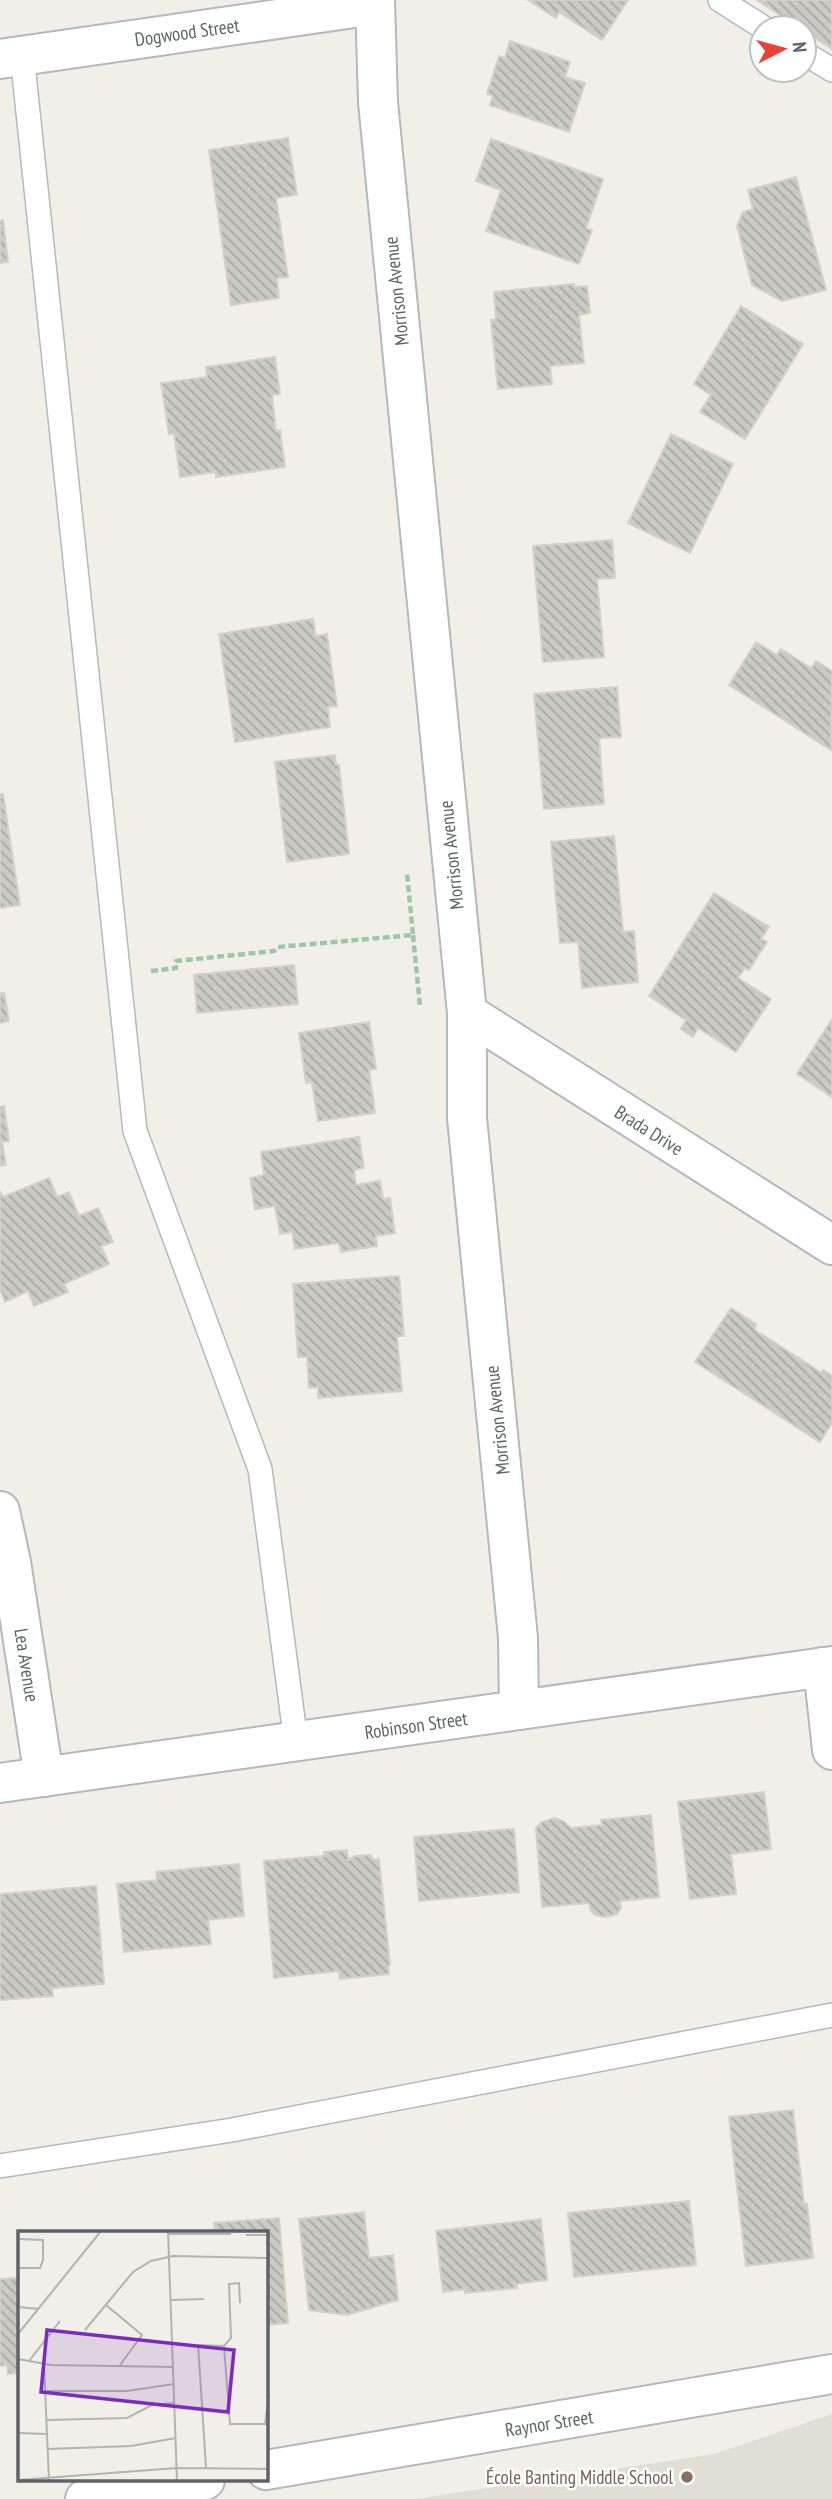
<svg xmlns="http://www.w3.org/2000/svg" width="832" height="2499" viewBox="0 0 832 2499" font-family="'PT Sans Narrow',sans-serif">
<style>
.education{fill:#e1ded6}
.building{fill:url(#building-back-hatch);stroke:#d6d1c6;stroke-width:2}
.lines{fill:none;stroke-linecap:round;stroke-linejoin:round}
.service-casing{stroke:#b5b8bc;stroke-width:26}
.minor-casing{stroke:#b5b8bc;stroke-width:42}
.tertiary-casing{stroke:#b5b8bc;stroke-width:42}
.path{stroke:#9cc7a9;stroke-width:4.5;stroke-dasharray:7 3.5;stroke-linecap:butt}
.service{stroke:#fff;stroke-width:23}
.minor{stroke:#fff;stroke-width:38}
.tertiary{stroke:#fff;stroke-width:38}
.education-dot{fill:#8d6e63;stroke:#fff;stroke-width:2.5}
.labels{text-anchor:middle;stroke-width:5;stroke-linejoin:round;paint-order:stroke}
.street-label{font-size:19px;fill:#5f6368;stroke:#fff}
.education-label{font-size:19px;fill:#785e54;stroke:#fff;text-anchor:end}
.inset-road{fill:none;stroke:#b3b3b1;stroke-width:2}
.view{fill:#7b2cbf;fill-opacity:0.15;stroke:#7b2cbf;stroke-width:3.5}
.inset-edge{fill:none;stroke:#5f6368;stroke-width:3.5}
</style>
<defs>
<pattern id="building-back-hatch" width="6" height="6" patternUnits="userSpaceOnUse" patternTransform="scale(1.75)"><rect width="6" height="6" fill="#cccac5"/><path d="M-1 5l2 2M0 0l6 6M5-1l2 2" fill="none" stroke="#a9a8a4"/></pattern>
</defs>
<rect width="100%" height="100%" fill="#f1efe8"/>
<path class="education" d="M832,2414V2499H414L714,2454Z"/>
<g class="building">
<path d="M528,0H628L602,40L559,12L556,18Z"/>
<path d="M757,0H832V49L804,31V28H800Z"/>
<path d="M510,41L570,62L565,77L585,83L569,132L490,105L493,96L487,94L499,56L505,58Z"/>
<path d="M288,138L297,195L276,198L288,277L277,278L279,298L231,305L209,150Z"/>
<path d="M491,139L603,179L586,228L592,230L579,264L486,231L501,190L476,181Z"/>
<path d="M796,177L826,290L782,301L752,285L737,226L743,212L753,209L748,190Z"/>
<path d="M3,220L8,262L0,263V221Z"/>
<path d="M574,284V287L587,286L590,313L579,315L584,363L550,366L552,384L498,389L491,320L496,319L494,292Z"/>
<path d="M741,306L803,344L745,439L700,412L711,395L694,384Z"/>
<path d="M275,357L280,394L272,395L276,431L280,430L285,467L216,477V472L180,477L174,433L169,434L161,383L207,377L206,367Z"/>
<path d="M671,434L733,464L690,553L628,523Z"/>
<path d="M612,540L615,578L597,579L604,657L543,662L533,546Z"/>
<path d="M313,619L316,636L327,634L337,706L328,707L330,727L235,742L219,634Z"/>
<path d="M756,642L777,655L781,649L811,668L816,661L832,671L831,750L729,685Z"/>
<path d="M617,687L621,737L599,738L604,804L544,809L534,694Z"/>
<path d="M335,755L336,765H339L349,854L287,862L275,762Z"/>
<path d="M0,794H3L20,905L0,908Z"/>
<path d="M614,836L623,932L634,931L638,982L582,988L578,942L560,943L551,842Z"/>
<path d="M714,893L769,927L761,939L767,942L749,970L745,968L738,978L771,999L736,1052L698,1028L693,1037L681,1029L686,1020L649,996Z"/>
<path d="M294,965L298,1004L197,1013L194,975Z"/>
<path d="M0,993H4L9,1021L0,1023Z"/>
<path d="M832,1019V1097L797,1074Z"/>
<path d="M369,1022L376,1069L369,1070L375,1113L318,1121L312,1082L306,1083L299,1033Z"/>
<path d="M4,1106L9,1141L2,1142L6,1165L0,1166V1107Z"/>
<path d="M359,1137L364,1168L354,1170L356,1185L380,1181L383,1199L390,1198L395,1233L376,1236L377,1246L341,1252L339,1243L295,1249L292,1232L280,1234L275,1206L255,1209L250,1178L264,1175L261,1152Z"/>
<path d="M49,1178L57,1197L69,1192L79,1216L98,1208L113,1242L101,1246L109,1264L64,1284L68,1292L34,1306L28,1291L5,1302L0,1290V1191L3,1197Z"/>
<path d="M399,1276L404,1336H397L402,1391L318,1398V1387L309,1388L307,1357H298L293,1284Z"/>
<path d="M731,1308L756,1324L755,1330L822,1373L823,1370L832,1376V1423L820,1442L695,1362Z"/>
<path d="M764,1792L771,1849L731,1854L736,1894L690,1899L678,1802Z"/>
<path d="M651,1815L659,1897L620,1901L621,1908L617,1914L605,1917L595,1915L590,1910L589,1903L542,1907L536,1828L542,1822L554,1818L563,1821L571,1828L602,1825L601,1820Z"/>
<path d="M514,1829L519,1892L419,1901L414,1837Z"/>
<path d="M347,1850L348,1860L355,1856L370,1855L374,1860L379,1859L390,1965L388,1966L389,1974L340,1979L339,1971L274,1978L264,1861L324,1856V1852Z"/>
<path d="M239,1864L244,1916L208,1920L211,1944L124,1952L117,1884L157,1880L156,1872Z"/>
<path d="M96,1886L104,1984L52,1988L53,1996L0,2000V1894Z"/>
<path d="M793,2110L804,2204H807L813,2258L746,2266L729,2117Z"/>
<path d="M689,2201L696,2265L574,2277L568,2213Z"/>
<path d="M364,2212L369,2258L393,2255L398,2300L347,2315L309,2310L299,2219Z"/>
<path d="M279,2218L288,2323L266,2325V2233H215L214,2223Z"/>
<path d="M541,2219L547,2280L516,2284L517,2288L465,2293V2289L443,2292L436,2231Z"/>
<path d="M19,2278V2373L8,2374L7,2365L0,2366V2279Z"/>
</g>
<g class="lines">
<g class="service-casing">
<g id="service">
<path d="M720,0L764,28"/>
<path d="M804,53L832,70"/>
<path d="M22,55L135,1131L260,1469L296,1742"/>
<path d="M0,2166L232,2130L832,2015"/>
</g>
</g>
<g class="minor-casing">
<g id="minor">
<path d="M375,0L378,102L467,1013V1118L518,1638L519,1710"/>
<path d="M0,59L375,5"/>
<path d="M467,1013L832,1245"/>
<path d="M0,1511L11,1562L44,1777"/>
<path d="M823,1667L832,1750"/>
<path d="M266,2470L832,2374"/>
<path d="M85,2499L205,2480"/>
</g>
</g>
<g class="tertiary-casing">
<path id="tertiary" d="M0,1783L832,1666"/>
</g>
<g class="path">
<path d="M413,935L420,1006"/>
<path d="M151,971L176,968V961L274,951L278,947L413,935L407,873"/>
</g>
<use href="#service" class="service"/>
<use href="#minor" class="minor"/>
<use href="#tertiary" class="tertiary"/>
</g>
<circle class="education-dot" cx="687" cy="2477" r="7"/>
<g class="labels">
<g class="street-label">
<text transform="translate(187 32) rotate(-8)" y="7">Dogwood Street</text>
<text transform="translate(396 291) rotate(-96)" y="7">Morrison Avenue</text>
<text transform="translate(451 855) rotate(-96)" y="7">Morrison Avenue</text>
<text transform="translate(649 1130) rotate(32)" y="7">Brada Drive</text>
<text transform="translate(497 1420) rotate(-96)" y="7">Morrison Avenue</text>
<text transform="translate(27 1665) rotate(81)" y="7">Lea Avenue</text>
<text transform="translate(416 1725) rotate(-8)" y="7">Robinson Street</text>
<text transform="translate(549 2423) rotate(-9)" y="7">Raynor Street</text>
</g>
<g class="education-label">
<text x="673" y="2484">École Banting Middle School</text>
</g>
</g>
<g transform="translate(18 2231)">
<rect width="250" height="250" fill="#f1efe8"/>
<path class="inset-road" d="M150,0L159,250M150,3H213M228,4H251M0,8L25,9V29L22,37H0M153,69L186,68M88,74L124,104L102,134M0,76L21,78M67,99L115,41L133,30L155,25L251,27M0,103L83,0M155,113L206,115M180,113L188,237M206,115L212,193H251M206,115L213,107L211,53L221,52L222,72M0,128L33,134L155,136M11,130L42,90M26,133L31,250M27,160H109L156,153M29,189L109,187L134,174L156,172M247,193L251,162M0,202L29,203M29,218L113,215L158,207M0,249L159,237L251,238"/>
<path class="view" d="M29,99L216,119L210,181L23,161Z"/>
<rect width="250" height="250" class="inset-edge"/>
</g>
<g transform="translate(783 49) rotate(84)"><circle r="33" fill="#ffffff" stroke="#bfc1c3" stroke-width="2"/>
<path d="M0-5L12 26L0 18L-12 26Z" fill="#ea4335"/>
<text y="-10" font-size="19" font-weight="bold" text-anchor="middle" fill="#5f6368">N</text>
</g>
</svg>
